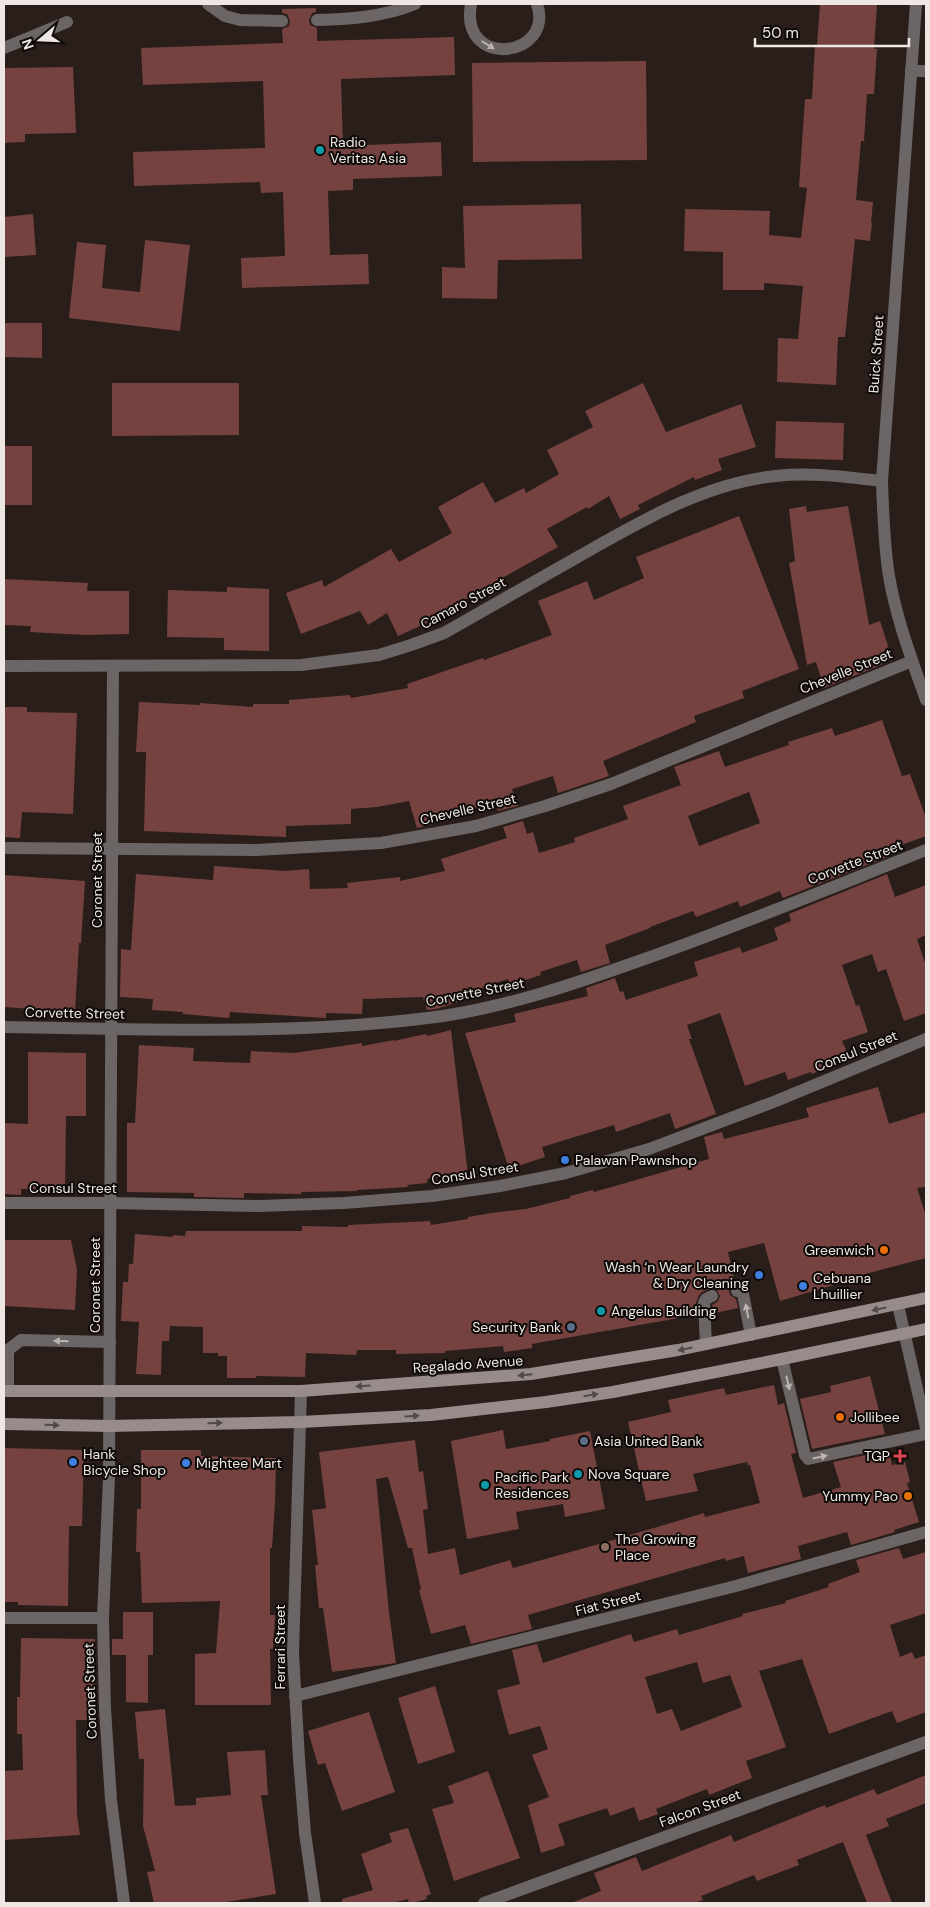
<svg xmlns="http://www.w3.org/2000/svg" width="930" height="1907" viewBox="0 0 930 1907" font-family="'DM Sans',sans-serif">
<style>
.building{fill:#764240;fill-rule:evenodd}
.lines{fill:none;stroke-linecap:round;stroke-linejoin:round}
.service{stroke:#6c6565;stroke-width:12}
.minor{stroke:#6c6565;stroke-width:12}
.tertiary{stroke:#6c6565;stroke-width:12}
.secondary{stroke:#978c8b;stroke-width:12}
.oneway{fill:#bab3b1}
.oneway2{fill:#524b4a}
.culture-dot{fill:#0f9aa8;stroke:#0e0a08;stroke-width:2}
.shop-dot{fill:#3f7fe0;stroke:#0e0a08;stroke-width:2}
.food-dot{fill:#e8710a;stroke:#0e0a08;stroke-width:2}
.service-dot{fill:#5c6f8a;stroke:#0e0a08;stroke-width:2}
.health-dot{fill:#e0444e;stroke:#0e0a08;stroke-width:2}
.education-dot{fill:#8d6e63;stroke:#0e0a08;stroke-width:2}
.labels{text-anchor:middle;stroke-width:4;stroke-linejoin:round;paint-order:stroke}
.poi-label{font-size:14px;fill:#eee7e3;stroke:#0e0a08;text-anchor:start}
.street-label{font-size:14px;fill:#eee7e3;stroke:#0e0a08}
</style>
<rect width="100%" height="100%" fill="#291e1a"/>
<g class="building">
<path d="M820,4H877L874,49H877L874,94H867L864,141H861L856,200L873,202L871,223H872L870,241L855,239L845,337H838L836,385L777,382L778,338L798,339L803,286L764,283V290H723V252L684,251L685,209L770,211L769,235L801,238L807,188L799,187L805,99H812L815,45H817Z"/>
<path d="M316,8V12L312,13L309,20L310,25L317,28V41L454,37L455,75L341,79L343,146L441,142L442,176L353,179V190L328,191L330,255L368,254L369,284L242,288L241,258L285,256L283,192L261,193L260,182L134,186L133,152L265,148L263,81L143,85L141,48L283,43L282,29L289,26L290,21L287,14L282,13V9Z"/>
<path d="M646,61L647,160L473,162L472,63Z"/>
<path d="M73,67L76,133L25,134V142L4,143V68Z"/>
<path d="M581,204L582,259L498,260L497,299L442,298V267L465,268L463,206Z"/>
<path d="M33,214L36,255L4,257V217Z"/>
<path d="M145,240L190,245L180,331L69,318L77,242L106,245L102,288L140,292Z"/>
<path d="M4,323H42V358L4,357Z"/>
<path d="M112,383H239V435L112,436Z"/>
<path d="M643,383L666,432L741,404L756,447L718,459L722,470L695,480L694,477L638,505L640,509L620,519L609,496L588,509L587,507L547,529L558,547L479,591L431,621L398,636L387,613L368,625L360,611L301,634L286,593L322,580L324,587L391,549L399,562L452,533L438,507L483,482L495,503L524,488L526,493L559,474L547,450L593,427L585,411Z"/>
<path d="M776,421L844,423L843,460L775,458Z"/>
<rect x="4" y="446" width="28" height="59"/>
<path d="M806,506L807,512L848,506L869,625L880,621L888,646L881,665L824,688L816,662L807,665L789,563L795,561L789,509Z"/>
<path d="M739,516L799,669L742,691L744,698L694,716L696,722L603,761L609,776L558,793L553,776L512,789L518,806L498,811L495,802L444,817L445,821L417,828L409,801L377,807L351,809V824L286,826V837L144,831L146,752H136L139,702L200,705V703L253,707V704H289V700L350,695L351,698L408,688L407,684L483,658L484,660L552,635L538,601L587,581L594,600L644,578L636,557Z"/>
<path d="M4,579L88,583L87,591H129V634L85,635L30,632L31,626L4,625Z"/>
<path d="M227,587L269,589V651L224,650V638L167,637L168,590L227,592Z"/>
<path d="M4,707H27V712L77,713L73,814L22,812L20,838L4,837Z"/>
<path d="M882,720L902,776L910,774L926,818V836L885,851L887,857L783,898L780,891L740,907L738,901L696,917L693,911L650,927V928L605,945L610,963L581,972L577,960L540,972L541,975L510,985L508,979L456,997L458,1002L436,1009L427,1010L423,997L363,999L362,1014L326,1013V1018L230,1012L229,1018L183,1014V1012L152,1010L153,999L120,997L121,949L131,950L136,874L213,880L214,866L285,871L309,869L310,889L348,888L347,883L400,877V881L445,871L441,859L507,838L503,827L523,821L527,834L533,832L539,853L575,842L574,838L628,819L623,806L681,785L674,767L719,751L725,767L789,745L788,742L832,728L835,736ZM749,792L760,823L699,846L688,816Z"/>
<path d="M887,874L895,897L926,885V935L917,939L926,966V1013L904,1021L886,969L878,972L872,954L842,965L856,1006L859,1005L868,1032L842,1041L850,1058L812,1074L811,1072L788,1080L785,1072L745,1086L720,1013L687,1025L692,1039H689L716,1114L675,1129L670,1113L616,1132L614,1125L542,1147L545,1157L509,1169L465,1033L516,1022L514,1014L588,996L586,988L615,978L620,992L623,991L626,1000L698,976L694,962L740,947L742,953L778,940L774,928L791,921L789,914Z"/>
<path d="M4,875L85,881L81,943H79L75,1012L4,1007Z"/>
<path d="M451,1030L468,1175L427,1179V1183L407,1185L408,1187L357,1190V1191L301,1192V1194L244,1193V1198L194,1197V1193L127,1192V1123H135L139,1045L194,1048L193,1061L250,1063L251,1051L294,1053L362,1043V1046L394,1040V1041L416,1036L427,1034V1036Z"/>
<path d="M28,1052L86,1053V1116H66L65,1190L21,1189V1195L4,1194V1123L28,1124Z"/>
<path d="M878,1087L889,1124L926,1112V1187L917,1188L926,1216V1258L846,1279L847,1281L780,1301L764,1243L728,1252L735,1283L730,1287L729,1291L730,1295L736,1299L738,1308L715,1313V1311H713L712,1305L718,1301L720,1296L717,1290L712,1288L702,1292L699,1295L696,1303V1315L532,1344V1348L504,1352L503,1346L445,1351V1353L396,1354V1350H357L356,1355L306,1353L305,1377L256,1376V1378H227V1356H218V1353H203V1327L170,1326L169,1341H162L161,1375L136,1374L139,1322L121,1321L123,1282H128L129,1264H133L135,1234L173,1237V1235L185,1236L186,1231H302V1226L348,1227V1225L430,1221L431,1225L468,1219V1217L491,1213L526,1209L570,1198V1196L593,1190L594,1192L709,1159L704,1137L722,1132L724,1139L809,1117L806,1108Z"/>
<path d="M4,1240H71L77,1270L75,1310L4,1306Z"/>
<path d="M870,1376L885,1434L812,1449L800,1399L831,1392L830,1386Z"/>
<path d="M774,1385L778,1405L784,1403L796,1453L791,1454L803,1498L841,1487L833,1462L889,1450L892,1465L905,1462L910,1482L907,1483L919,1522L894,1530L895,1532L851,1545L847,1532L798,1546L801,1559L748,1573L744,1556L726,1561L725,1558L528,1615L532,1629L471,1644L465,1625L431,1634L419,1590H421L412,1548H408L388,1477L376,1479L389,1613L396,1663L332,1672L323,1608H319L315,1565H318L312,1510L326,1508L319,1452L415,1440L419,1472L423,1471L428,1509L423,1510L428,1554L455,1548L460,1575L510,1560L513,1568L617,1539L704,1513L705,1517L760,1503L750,1465H748L747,1462L693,1474L698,1491L646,1501L628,1422L671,1412L668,1400L724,1388L726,1395Z"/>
<path d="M503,1430L506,1449L550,1441V1439L590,1431L605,1509L565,1517L563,1504L516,1512L519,1529L467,1539L451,1441Z"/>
<path d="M4,1448L84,1450L82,1526H69L68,1606L18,1605V1602H4Z"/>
<path d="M141,1450H201V1456L276,1458L275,1503L272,1548H270V1615H275L273,1649H270L271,1705H195V1654L216,1653L220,1601L142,1603L140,1552H136L137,1509H141Z"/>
<path d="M899,1548L903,1559L926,1552V1613L890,1625L900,1657L912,1652L915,1659L926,1655V1712L897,1723L892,1711L829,1734L802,1659L759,1671L786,1747L746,1761L752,1778L709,1795L707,1789L656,1809L658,1814L639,1821L634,1807L610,1816L607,1808L558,1824L565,1845L541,1853L528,1805L549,1797L532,1755L548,1749L540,1726L509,1735L497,1690L520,1684L512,1650L537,1644L543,1663L631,1634L634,1642L677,1629L679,1635L743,1616L742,1614L786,1603L785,1601L829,1587L828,1584L860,1572L856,1560ZM697,1662L703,1683L730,1675L742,1707L681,1731L672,1709L657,1714L645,1677Z"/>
<path d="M123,1612H153V1655H148V1703L126,1702V1655H112V1639H123Z"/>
<path d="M21,1638L95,1639L94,1692H90V1720H76L77,1815L80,1835L4,1840V1771L23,1770L22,1734H17V1697H20Z"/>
<path d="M435,1686L455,1752L418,1764L398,1698Z"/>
<path d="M165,1709L175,1806L196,1805V1798L231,1795L227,1752L265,1750L268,1795H261L276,1894L220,1903H154L147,1872L155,1871L143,1826L144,1759H139L135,1712Z"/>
<path d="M369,1712L395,1792L342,1811L325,1763L318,1765L308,1731Z"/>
<path d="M488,1771L520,1858L454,1881L432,1809L454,1803L448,1786Z"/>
<path d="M926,1775V1803L886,1819L889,1826L866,1835L892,1903H867L843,1842L797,1860L799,1865L757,1881L754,1875L701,1896L703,1900L694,1903H571L601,1891L594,1873L636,1857L642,1871L731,1835L734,1842L825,1805L826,1808L874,1789L877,1795Z"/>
<path d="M408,1828L431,1894L426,1896L427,1899L412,1903H409L408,1899L392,1903H342V1899L373,1890L361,1854L392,1842L389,1833Z"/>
</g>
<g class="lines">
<g class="service">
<path d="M208,4L225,16L240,20L282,21"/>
<path d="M471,4C459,70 555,58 537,4"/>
<path d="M317,20C351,19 383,17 415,4"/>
<path d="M737,1291H739L743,1294L751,1335"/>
<path d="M706,1344L704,1303L706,1299L712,1296"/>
<path d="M782,1359L805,1455L808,1459L926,1434"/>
<path d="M8,1391V1350L21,1340L110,1342"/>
</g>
<g class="minor">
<path d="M4,48L67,22"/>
<path d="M911,71H926"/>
<path d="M882,481L916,4"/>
<path d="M113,666L109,1477L103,1618L105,1709L111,1800L124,1903"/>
<path d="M4,848L256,850L381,843L476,826L545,806L611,784L912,661"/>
<path d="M4,1027C150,1029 298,1036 443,1016C509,1006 574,984 636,962C734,928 830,888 926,850"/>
<path d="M4,1203H110L259,1206L344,1203L432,1196L500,1186L566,1173L649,1149L776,1101L926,1039"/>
<path d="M301,1391L293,1653L299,1759L305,1833L315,1903"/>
<path d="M4,1618H103"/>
<path d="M295,1696L736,1586L926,1532"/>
<path d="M484,1903L926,1742"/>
</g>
<g class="tertiary">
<path d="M4,666L301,665L379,655L411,645L444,633C488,608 532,583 576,558C638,523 704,483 776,476C811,472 846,477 882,481C883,512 884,545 889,576C896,618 912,660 926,700"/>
<path d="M898,1305L926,1428"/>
</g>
<g class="secondary">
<path d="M4,1391H301L531,1374L678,1350L926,1298"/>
<path d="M4,1424L109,1426L301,1422L431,1415L546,1402L613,1392L782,1359L926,1329"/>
</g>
</g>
<defs><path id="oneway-solid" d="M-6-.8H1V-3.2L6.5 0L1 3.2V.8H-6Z" transform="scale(1.25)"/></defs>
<g class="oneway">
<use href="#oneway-solid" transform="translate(488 45) rotate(31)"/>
<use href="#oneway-solid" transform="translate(747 1311) rotate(-101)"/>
<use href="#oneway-solid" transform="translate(61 1341) rotate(-179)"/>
<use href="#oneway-solid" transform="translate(788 1383) rotate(77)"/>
<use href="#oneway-solid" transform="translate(820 1457) rotate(-12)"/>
</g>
<g class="oneway2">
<use href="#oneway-solid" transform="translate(879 1309) rotate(168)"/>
<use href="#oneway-solid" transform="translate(685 1349) rotate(168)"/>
<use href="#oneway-solid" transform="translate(525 1375) rotate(175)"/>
<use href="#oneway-solid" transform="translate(363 1386) rotate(176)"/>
<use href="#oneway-solid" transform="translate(591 1395) rotate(-9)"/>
<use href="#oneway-solid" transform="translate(412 1416) rotate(-3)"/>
<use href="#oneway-solid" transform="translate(215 1423) rotate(-1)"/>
<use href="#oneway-solid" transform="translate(52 1425) rotate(1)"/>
</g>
<g class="culture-dot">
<circle cx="320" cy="150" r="5"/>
<circle cx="601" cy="1311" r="5"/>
<circle cx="578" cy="1474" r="5"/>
<circle cx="485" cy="1485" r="5"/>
</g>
<g class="shop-dot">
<circle cx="565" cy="1160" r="5"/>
<circle cx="759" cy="1275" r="5"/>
<circle cx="803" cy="1286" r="5"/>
<circle cx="73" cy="1462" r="5"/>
<circle cx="186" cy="1463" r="5"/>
</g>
<g class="food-dot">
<circle cx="884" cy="1250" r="5"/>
<circle cx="840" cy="1417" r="5"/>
<circle cx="908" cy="1496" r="5"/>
</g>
<g class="service-dot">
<circle cx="571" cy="1327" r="5"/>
<circle cx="584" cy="1441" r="5"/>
</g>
<path class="health-dot" d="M897.5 1448.5h5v5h5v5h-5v5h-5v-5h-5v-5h5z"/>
<circle class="education-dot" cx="605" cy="1547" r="5"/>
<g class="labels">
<g class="poi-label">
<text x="330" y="147">Radio<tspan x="330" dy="16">Veritas Asia</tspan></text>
<text x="575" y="1165">Palawan Pawnshop</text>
<text x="874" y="1255" text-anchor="end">Greenwich</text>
<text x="749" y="1272" text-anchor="end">Wash ‘n Wear Laundry<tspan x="749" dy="16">&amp; Dry Cleaning</tspan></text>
<text x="813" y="1283">Cebuana<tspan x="813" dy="16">Lhuillier</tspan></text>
<text x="611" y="1316">Angelus Building</text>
<text x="561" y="1332" text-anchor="end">Security Bank</text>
<text x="850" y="1422">Jollibee</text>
<text x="594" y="1446">Asia United Bank</text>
<text x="83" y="1459">Hank<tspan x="83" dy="16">Bicycle Shop</tspan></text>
<text x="890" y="1461" text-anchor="end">TGP</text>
<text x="196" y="1468">Mightee Mart</text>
<text x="588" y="1479">Nova Square</text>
<text x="495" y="1482">Pacific Park<tspan x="495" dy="16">Residences</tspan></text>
<text x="898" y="1501" text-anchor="end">Yummy Pao</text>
<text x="615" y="1544">The Growing<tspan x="615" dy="16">Place</tspan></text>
</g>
<g class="street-label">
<text transform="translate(876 354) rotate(-86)" y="5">Buick Street</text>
<text transform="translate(463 603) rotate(-28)" y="5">Camaro Street</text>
<text transform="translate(846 671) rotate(-22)" y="5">Chevelle Street</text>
<text transform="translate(468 809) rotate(-13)" y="5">Chevelle Street</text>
<text transform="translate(855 862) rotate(-21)" y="5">Corvette Street</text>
<text transform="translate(97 880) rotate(-90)" y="5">Coronet Street</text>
<text transform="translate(475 992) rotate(-11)" y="5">Corvette Street</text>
<text transform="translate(75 1013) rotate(1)" y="5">Corvette Street</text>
<text transform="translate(856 1051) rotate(-22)" y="5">Consul Street</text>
<text transform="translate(475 1173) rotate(-9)" y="5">Consul Street</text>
<text x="73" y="1193">Consul Street</text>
<text transform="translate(95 1285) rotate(-90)" y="5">Coronet Street</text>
<text transform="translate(468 1364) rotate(-4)" y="5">Regalado Avenue</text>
<text transform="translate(608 1603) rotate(-14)" y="5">Fiat Street</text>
<text transform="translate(280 1647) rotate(-90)" y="5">Ferrari Street</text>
<text transform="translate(90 1691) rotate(-92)" y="5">Coronet Street</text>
<text transform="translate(700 1808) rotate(-20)" y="5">Falcon Street</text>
</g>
</g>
<rect width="930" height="1907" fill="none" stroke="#eee7e3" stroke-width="10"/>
<g transform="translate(40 40) rotate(251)" stroke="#0e0a08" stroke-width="4" paint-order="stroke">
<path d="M0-4L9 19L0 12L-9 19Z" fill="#eee7e3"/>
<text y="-8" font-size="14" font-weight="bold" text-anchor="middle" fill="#eee7e3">N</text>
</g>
<path d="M755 38v8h154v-8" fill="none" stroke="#eee7e3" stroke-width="2.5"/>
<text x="762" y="38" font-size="15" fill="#eee7e3" stroke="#0e0a08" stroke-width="4" paint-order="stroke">50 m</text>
</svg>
